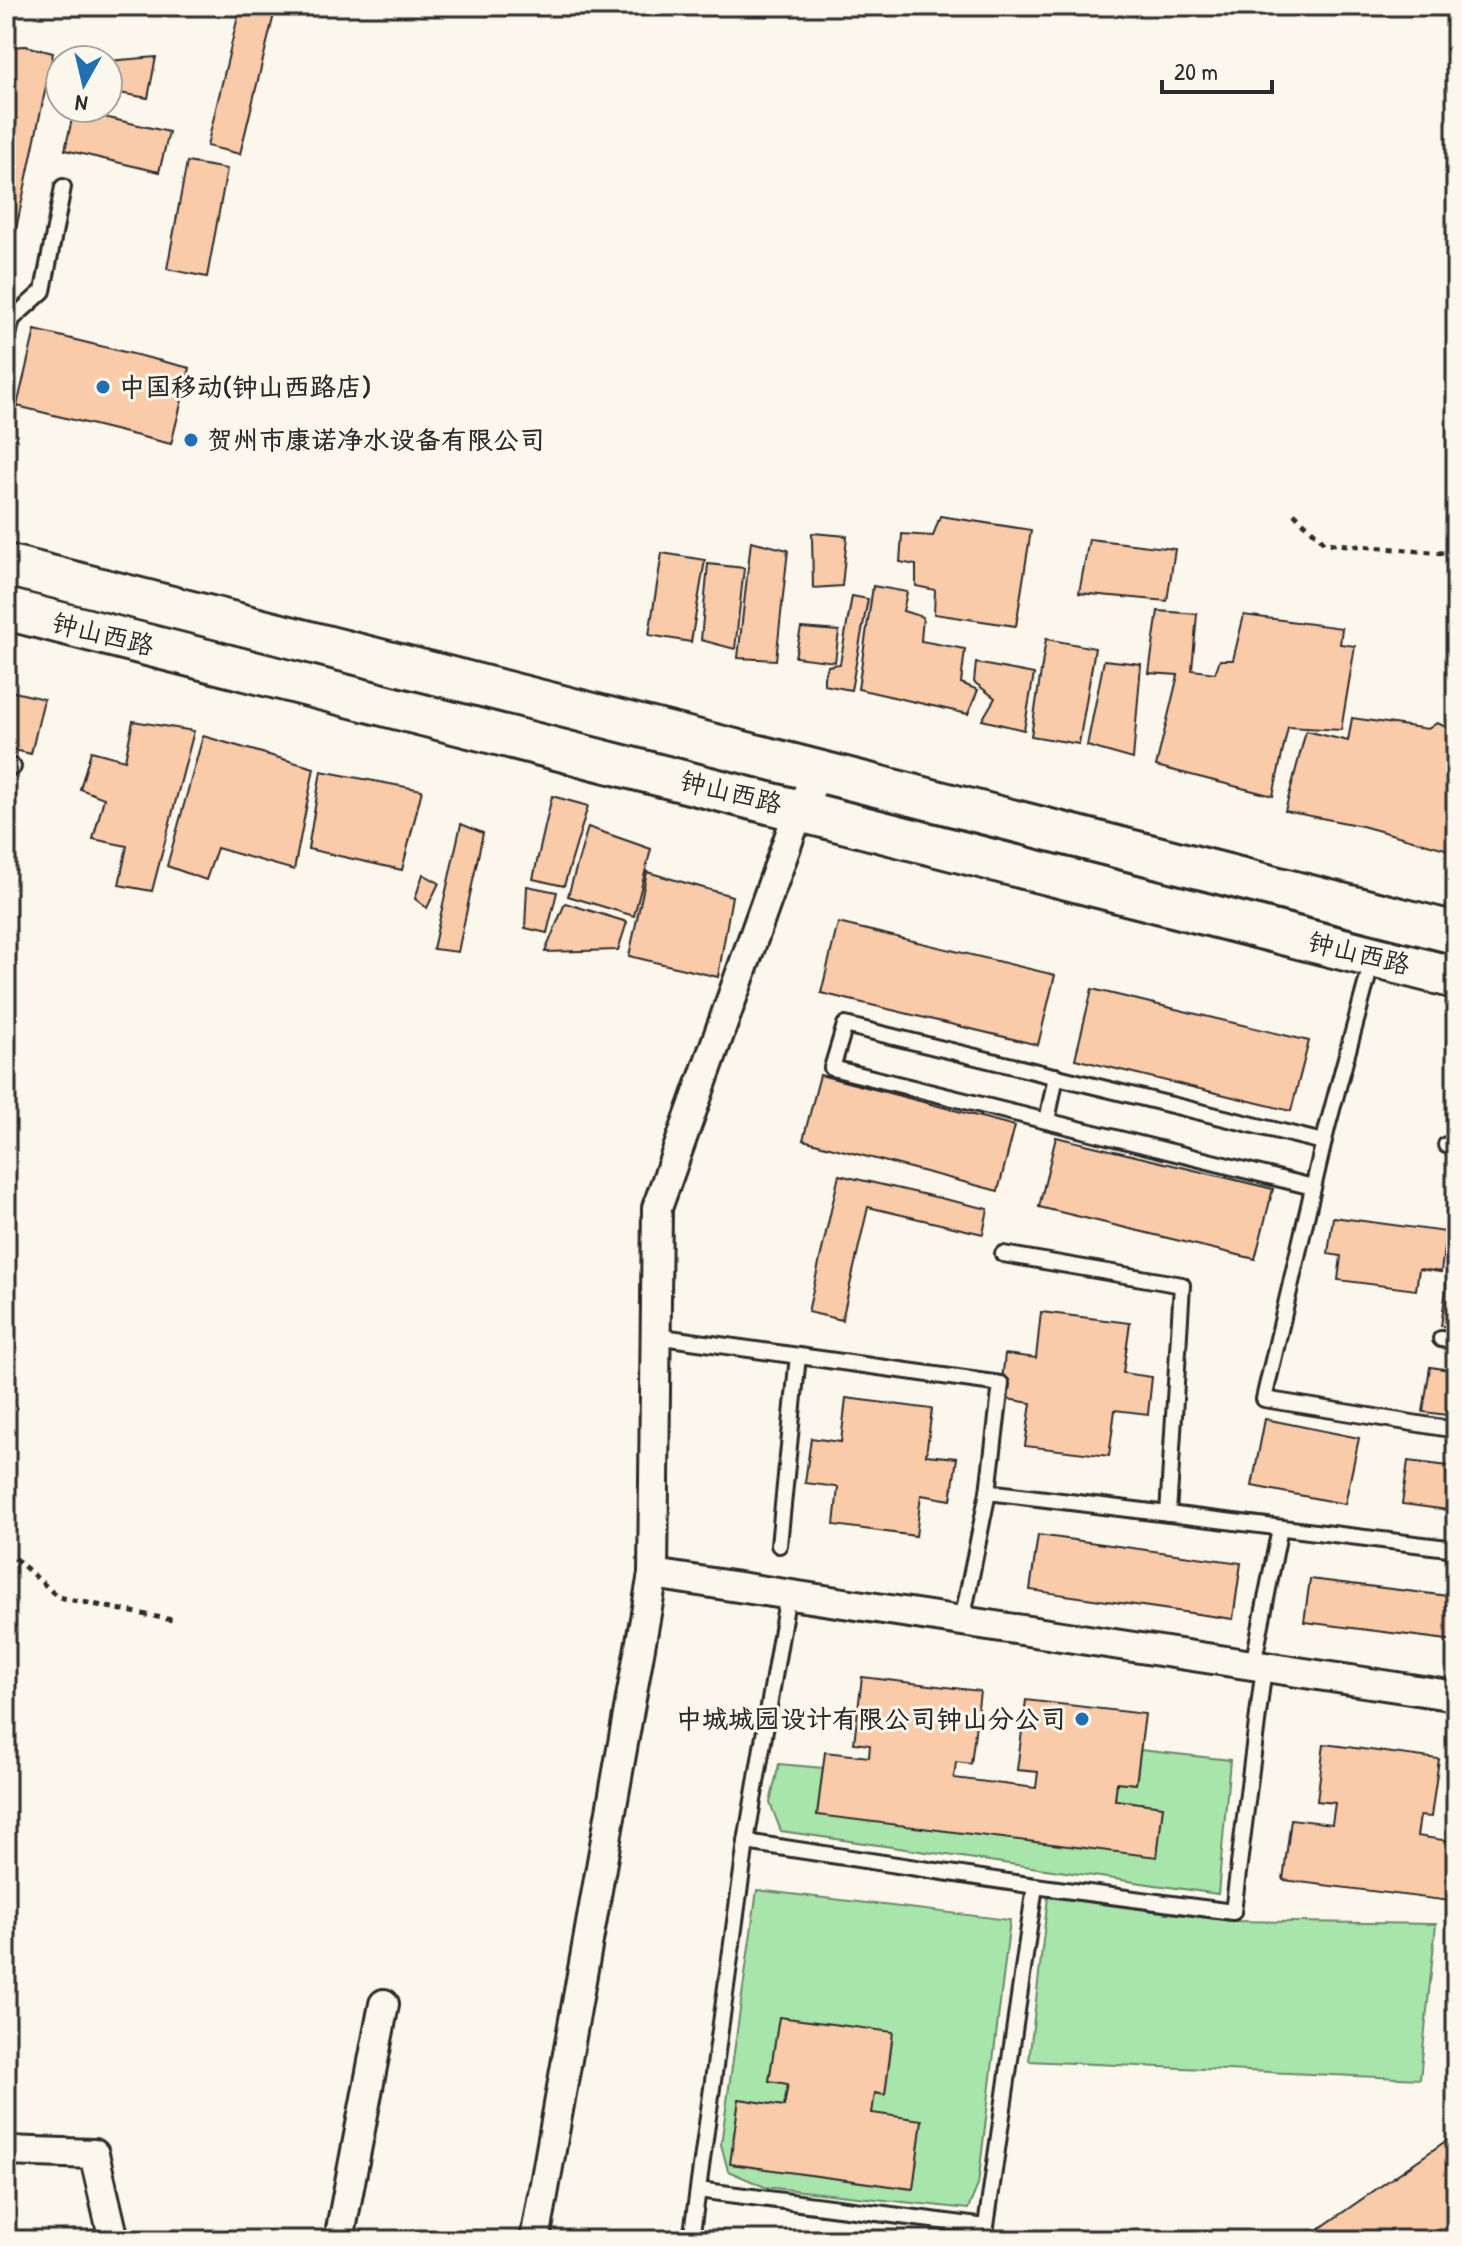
<svg xmlns="http://www.w3.org/2000/svg" width="1462" height="2246" viewBox="0 0 1462 2246" font-family="'Patrick Hand','LXGW WenKai TC',sans-serif">
<style>
.green{fill:#a8e5ab;stroke:#6a886b;stroke-width:2}
.building{fill:#facba9;stroke:#2b2b2b;stroke-width:2}
.lines{fill:none;stroke-linecap:round;stroke-linejoin:round}
.service-casing{stroke:#2b2b2b;stroke-width:20}
.minor-casing{stroke:#2b2b2b;stroke-width:34}
.secondary-casing{stroke:#2b2b2b;stroke-width:46}
.path{stroke:#2b2b2b;stroke-width:5;stroke-dasharray:6 6;stroke-linecap:butt}
.service{stroke:#fbf7ec;stroke-width:14}
.minor{stroke:#fbf7ec;stroke-width:28}
.secondary{stroke:#fbf7ec;stroke-width:40}
.poi-dot{fill:#1f6fb2;stroke:#fbf7ec;stroke-width:3}
.labels{text-anchor:middle;stroke-width:6;stroke-linejoin:round;paint-order:stroke}
.poi-label{font-size:26px;font-weight:bold;fill:#2b2b2b;stroke:#fbf7ec;text-anchor:start}
.street-label{font-size:26px;fill:#2b2b2b;stroke:#fbf7ec}
</style>
<rect width="100%" height="100%" fill="#fbf7ec"/>
<filter id="ink" filterUnits="userSpaceOnUse"><feTurbulence type="fractalNoise" baseFrequency=".0125" numOctaves="2"/><feDisplacementMap in="SourceGraphic" scale="16" xChannelSelector="R" yChannelSelector="G"/><feConvolveMatrix kernelMatrix="1 2 1 2 8 2 1 2 1" color-interpolation-filters="sRGB"/></filter>
<g filter="url(#ink)">
<g class="green">
<path d="M1140,1750L1230,1760L1218,1894L781,1831L770,1803L779,1764L823,1768L818,1815L1163,1806L1115,1800L1117,1782L1136,1784Z"/>
<path d="M757,1890L1010,1920L978,2185L968,2209L765,2187L728,2171L721,2144Z"/>
<path d="M1048,1897L1230,1921L1436,1924L1420,2079L1029,2061Z"/>
</g>
<g class="building">
<path d="M248,6H276L240,154L207,146L239,12Z"/>
<path d="M26,46L53,53L6,277V47Z"/>
<path d="M156,57L148,98L108,91V61Z"/>
<path d="M74,110L169,132L159,172L65,150Z"/>
<path d="M187,162L227,169L207,277L167,269Z"/>
<path d="M35,330L190,368L171,444L17,406Z"/>
<path d="M940,516L1031,530L1016,626L934,614L935,590L916,586V565L900,562L902,534L933,536Z"/>
<path d="M812,533L847,536L842,586L813,588Z"/>
<path d="M1089,539L1175,549L1167,601L1079,593Z"/>
<path d="M751,541L788,550L776,660L738,658Z"/>
<path d="M662,553L705,560L691,642L649,635Z"/>
<path d="M708,564L744,568L735,649L701,640Z"/>
<path d="M873,586L907,592L903,611L923,617L921,641L965,649L961,683L978,690L968,714L858,689Z"/>
<path d="M852,596L868,599L851,690L824,685V677L828,666L840,664Z"/>
<path d="M1158,611L1197,614L1192,670L1215,673L1220,660H1233L1244,615L1342,628L1340,644L1355,646L1341,730L1288,727L1273,796L1156,766L1178,675L1149,673Z"/>
<path d="M801,628L839,631L835,662L795,657Z"/>
<path d="M1046,639L1095,648L1079,744L1031,736Z"/>
<path d="M1104,660L1141,664L1133,759L1087,746Z"/>
<path d="M976,663L1034,674L1024,730L982,720L995,698L974,682Z"/>
<path d="M6,690L44,699L31,754L6,748Z"/>
<path d="M1352,718L1428,729L1437,723L1456,731V852L1362,826L1285,811L1306,731L1348,741Z"/>
<path d="M133,721L194,731L152,891L119,885L127,846L93,839L104,798L80,789L91,751L125,760Z"/>
<path d="M203,736L314,768L294,870L217,848L206,880L167,866Z"/>
<path d="M321,771L422,790L402,870L308,849Z"/>
<path d="M552,796L588,806L564,886L533,879Z"/>
<path d="M6,801L15,803L6,844Z"/>
<path d="M461,824L483,833L458,952L433,949Z"/>
<path d="M588,827L651,849L634,916L568,896Z"/>
<path d="M647,872L732,896L718,977L629,956Z"/>
<path d="M423,874L439,883L427,908L415,899Z"/>
<path d="M527,886L557,892L547,933L525,928Z"/>
<path d="M565,903L627,922L618,950L545,952Z"/>
<path d="M838,923L1055,975L1038,1045L821,993Z"/>
<path d="M1092,989L1309,1041L1291,1111L1075,1059Z"/>
<path d="M820,1075L1015,1126L998,1191L803,1140Z"/>
<path d="M1056,1137L1273,1189L1255,1259L1039,1207Z"/>
<path d="M839,1175L988,1209L983,1234L868,1207L842,1320L808,1312Z"/>
<path d="M1333,1217L1446,1232L1441,1272L1419,1269L1416,1290L1338,1280L1341,1256L1328,1254Z"/>
<path d="M1447,1281L1456,1282V1328L1441,1326Z"/>
<path d="M1041,1312L1130,1323L1123,1373L1152,1377L1148,1414L1115,1410L1109,1456L1025,1446L1031,1403L1000,1398L1005,1354L1036,1358Z"/>
<path d="M1454,1354L1456,1416L1423,1412L1430,1367L1451,1370Z"/>
<path d="M846,1398L932,1409L926,1455L957,1458L951,1500L921,1495L916,1536L834,1525L838,1487L805,1483L811,1438L841,1442Z"/>
<path d="M1265,1419L1359,1438L1345,1504L1252,1486Z"/>
<path d="M1408,1461L1456,1467V1511L1402,1504Z"/>
<path d="M1038,1535L1241,1563L1233,1619L1030,1590Z"/>
<path d="M1310,1579L1456,1597V1641L1304,1622Z"/>
<path d="M862,1677L980,1691L971,1764L956,1762L954,1778L1036,1788L1038,1772L1017,1770L1026,1700L1145,1714L1136,1784L1117,1782L1115,1800L1163,1806L1157,1857L817,1815L825,1752L869,1757L870,1745L854,1743Z"/>
<path d="M1324,1744L1439,1759L1431,1817L1420,1816L1417,1836L1456,1842L1450,1901L1283,1880L1291,1819L1332,1824L1335,1803L1317,1801Z"/>
<path d="M779,2017L893,2032L885,2095L875,2093L872,2113L922,2120L913,2189L730,2164L739,2099L784,2106L788,2084L769,2081Z"/>
<path d="M1456,2134V2240H1303Z"/>
</g>
<g class="lines">
<g class="service-casing">
<g id="service">
<path d="M6,344L12,319L43,291L63,187"/>
<path d="M6,766L13,767"/>
<path d="M1373,958L1327,1128L1264,1399L1456,1430"/>
<path d="M1047,1121L1056,1076"/>
<path d="M1446,1145L1456,1146"/>
<path d="M1313,1187L832,1068L845,1025L1323,1142"/>
<path d="M1003,1254L1182,1285L1168,1514"/>
<path d="M655,1336L1001,1384L988,1492L1456,1549"/>
<path d="M1441,1339L1456,1341"/>
<path d="M779,1545L798,1356"/>
<path d="M962,1621L988,1492"/>
<path d="M1253,1665L1280,1528"/>
<path d="M746,1842L1035,1886L984,2240"/>
<path d="M1035,1886L1233,1912L1264,1667"/>
<path d="M698,2190L986,2227"/>
<path d="M691,2240L746,1842L788,1594"/>
</g>
</g>
<g class="minor-casing">
<g id="minor">
<path d="M653,1574L1456,1696"/>
<path d="M6,2151L94,2154L114,2240"/>
<path d="M339,2240L384,2004"/>
<path d="M535,2240L653,1574L657,1208L799,810L820,770"/>
</g>
</g>
<g class="secondary-casing">
<g id="secondary">
<path d="M6,565L1456,933"/>
<path d="M6,609L1456,978"/>
</g>
</g>
<g class="path">
<path d="M1294,513L1325,543L1456,554"/>
<path d="M6,1550L58,1597L172,1620"/>
</g>
<use href="#service" class="service"/>
<use href="#minor" class="minor"/>
<use href="#secondary" class="secondary"/>
</g>
</g>
<g class="poi-dot">
<circle cx="103" cy="387" r="8"/>
<circle cx="191" cy="440" r="8"/>
<circle cx="1082" cy="1719" r="8"/>
</g>
<g class="labels">
<g class="poi-label">
<text x="119" y="396">中国移动(钟山西路店)</text>
<text x="207" y="449">贺州市康诺净水设备有限公司</text>
<text x="1066" y="1728" text-anchor="end">中城城园设计有限公司钟山分公司</text>
</g>
<g class="street-label">
<text transform="translate(103 634) rotate(14)" y="9">钟山西路</text>
<text transform="translate(731 792) rotate(14)" y="9">钟山西路</text>
<text transform="translate(1359 953) rotate(14)" y="9">钟山西路</text>
</g>
</g>
<rect width="1462" height="2246" fill="none" stroke="#fbf7ec" stroke-width="32"/>
<rect x="16" y="16" width="1430" height="2214" fill="none" stroke="#2b2b2b" stroke-width="3" filter="url(#ink)"/>
<g transform="translate(84 84) rotate(188)"><circle r="38" fill="#fbf7ec" stroke="#a8a59f" stroke-width="2"/>
<path d="M0-6L14 30L0 20L-14 30Z" fill="#1f6fb2"/>
<text y="-12" font-size="22" font-weight="bold" text-anchor="middle" fill="#2b2b2b">N</text>
</g>
<path d="M1162 80v12h110v-12" fill="none" stroke="#2b2b2b" stroke-width="4"/>
<text x="1174" y="80" font-size="24" fill="#2b2b2b" stroke="#fbf7ec" stroke-width="6" paint-order="stroke">20 m</text>
</svg>
